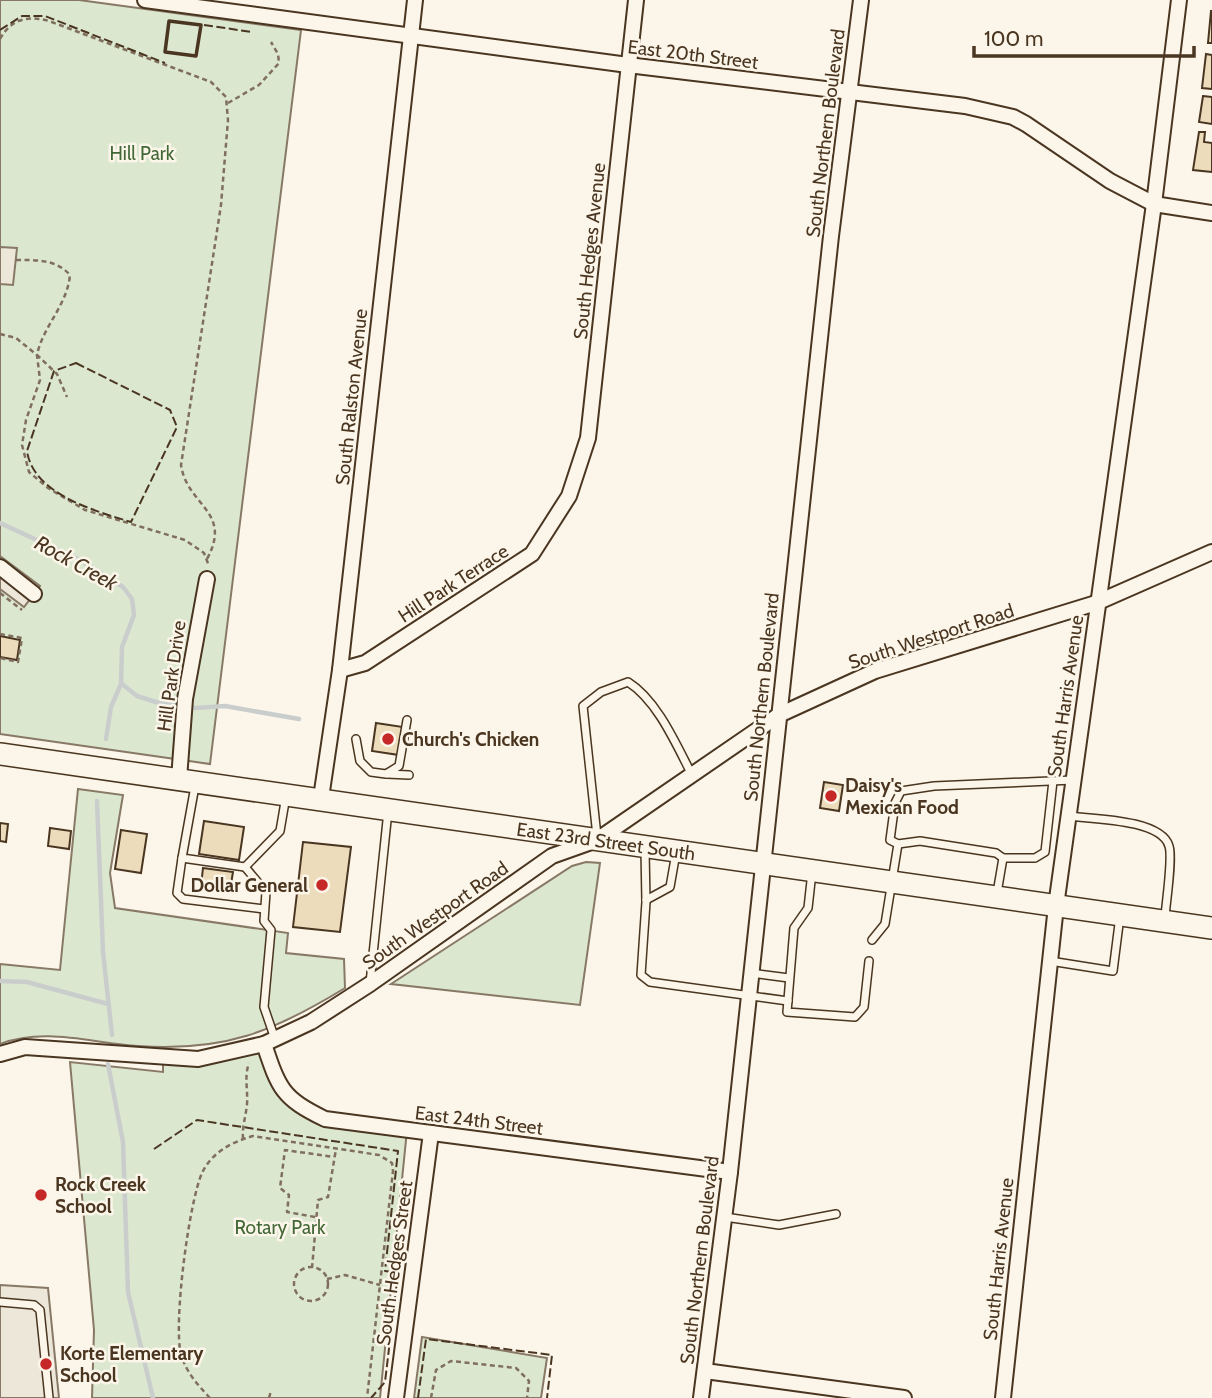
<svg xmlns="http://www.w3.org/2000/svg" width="1212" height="1398" viewBox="0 0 1212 1398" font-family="Cabin,sans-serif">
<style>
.green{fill:#dce7d0;stroke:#887966;stroke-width:2}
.parking{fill:#ede7d9;stroke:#887966;stroke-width:2}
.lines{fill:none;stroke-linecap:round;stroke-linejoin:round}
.stream{stroke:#c9cecd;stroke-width:4.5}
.building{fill:#ecdcbc;stroke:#4a3520;stroke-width:2}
.service-casing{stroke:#4a3520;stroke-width:10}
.minor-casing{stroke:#4a3520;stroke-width:18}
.primary-casing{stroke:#4a3520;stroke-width:24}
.path{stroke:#7f6f5c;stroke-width:2.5;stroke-dasharray:5 3.5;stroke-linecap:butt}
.service{stroke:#fbf6e9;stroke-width:7}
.minor{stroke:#fbf6e9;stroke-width:14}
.primary{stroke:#fbf6e9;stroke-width:21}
.fence{stroke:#4a3520;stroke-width:2;stroke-dasharray:9 3.5;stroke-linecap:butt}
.wall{stroke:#4a3520;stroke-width:3.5}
.poi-dot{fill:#c62828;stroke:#fbf6e9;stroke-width:2.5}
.labels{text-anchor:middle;stroke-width:5;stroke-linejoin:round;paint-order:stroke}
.street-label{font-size:19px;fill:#4a3520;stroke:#fbf6e9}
.park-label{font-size:19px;fill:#436837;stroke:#fbf6e9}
.poi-label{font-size:19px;font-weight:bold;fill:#4a3520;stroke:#fbf6e9;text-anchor:start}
.water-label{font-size:21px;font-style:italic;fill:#4a3520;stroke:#fbf6e9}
</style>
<rect width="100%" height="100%" fill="#fbf6e9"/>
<g class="green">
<path d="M0,0H79L301,30L210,764L0,734Z"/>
<path d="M78,789L123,795L110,873L115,908L288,933L286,953L344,959L345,988C273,1032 224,1052 138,1046C92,1043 45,1027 0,1044V964L60,970Z"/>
<path d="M586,862L600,863L580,1005L391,984L572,866Z"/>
<path d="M264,1044L276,1079L325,1119L407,1130L380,1398H92L94,1330L70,1062L163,1072V1058Z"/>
<path d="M422,1337L547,1358L541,1398H414Z"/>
</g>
<g class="parking">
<path d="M0,247L17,248L13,285L0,284Z"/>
<path d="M0,556L40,586L24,607L0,589Z"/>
<path d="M0,1285L48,1288L59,1398H0Z"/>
</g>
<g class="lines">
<g class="stream">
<path d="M0,523L80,560L123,587L132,599L134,615L122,647L121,684L111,707L106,739"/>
<path d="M122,684L137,696L159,703L195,708L225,706L299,719"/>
<path d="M97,801L103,952L112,1035"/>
<path d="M0,981L27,982L108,1004"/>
<path d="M108,1064L123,1142L128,1292L153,1398"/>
</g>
</g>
<g class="building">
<path d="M1211,11H1212V43H1208Z"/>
<path d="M1206,54L1212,55V89L1202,88Z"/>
<path d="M1203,96L1212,97V124L1199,122Z"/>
<path d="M1199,132H1205L1204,142L1212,143V172L1193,170Z"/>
<path d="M0,636L20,640L17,660L0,657Z"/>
<path d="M376,723L403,727L399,755L372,751Z"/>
<path d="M824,782L843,785L839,811L820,808Z"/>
<path d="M204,821L244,827L239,860L199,854Z"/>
<path d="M0,823L8,824L6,842L0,841Z"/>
<path d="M50,828L71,831L69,849L48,846Z"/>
<path d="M121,830L147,834L141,873L115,869Z"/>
<path d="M303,842L351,847L340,932L293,927Z"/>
<path d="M203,868L233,872L230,890L201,886Z"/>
</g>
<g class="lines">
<g class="service-casing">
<g id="service">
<path d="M356,739L360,761L371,772L386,774L399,766L407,720"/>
<path d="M387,774L409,775"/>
<path d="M195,786L182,858L245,867L280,831L286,796"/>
<path d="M1068,816C1092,819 1161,819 1169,846C1173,858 1166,902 1165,917"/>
<path d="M597,836L583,706L601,692L628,682C657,700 676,744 692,775"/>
<path d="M898,844L920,841L996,853L1003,858"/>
<path d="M645,850L646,902L641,975L650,982L788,1001"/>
<path d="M182,858L177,893L183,899L264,909"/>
<path d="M245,867L266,892L264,921L271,930L264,1007L275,1039"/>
<path d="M812,872L808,908L794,928L787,1012L855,1017L864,1007L869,961"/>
<path d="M997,893L1003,858H1035L1045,852L1053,781"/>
<path d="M646,900L670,887L676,853"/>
<path d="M872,940L885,924L898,844L890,840L895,803L901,791L934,786L1073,780"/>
<path d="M1050,961L1113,971L1120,916"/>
<path d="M751,973L789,978"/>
<path d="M370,983L388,811"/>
<path d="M725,1217L779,1225L836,1214"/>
<path d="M0,1302L34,1305L40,1310L49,1398"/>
</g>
</g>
<g class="minor-casing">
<g id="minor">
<path d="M145,0L628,65L965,106L1013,117L1026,124L1110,181L1154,204L1212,213"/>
<path d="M0,567L34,594"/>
<path d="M340,670L365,663L532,554L569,496L588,438L636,0"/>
<path d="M179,779L185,699L207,579"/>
<path d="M321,798L340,670L415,0"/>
<path d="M264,1044C279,1089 282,1098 325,1119L730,1172"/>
<path d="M0,1054L25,1047L198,1059L264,1044L311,1022L370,984L552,856L597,840L779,715L875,671L1096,603L1212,552"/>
<path d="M705,1371L904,1398"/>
<path d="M396,1398L431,1133"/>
<path d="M701,1398L730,1172L831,236L861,0"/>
<path d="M1003,1398L1056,906L1154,204L1179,0"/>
</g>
</g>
<g class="primary-casing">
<path id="primary" d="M0,754L1212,928"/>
</g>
<g class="path">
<path d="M0,39C11,19 28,15 49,21L211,82L226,97L228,120L221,205L181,465C187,506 233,511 207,559"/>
<path d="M228,103L259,85L279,63L278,54L271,42"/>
<path d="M16,260C36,260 56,259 70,275C67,306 43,326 37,355L57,374L67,397"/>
<path d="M0,334L16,338L37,355L40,380L26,420L22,445L29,472L48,488L85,510L185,540L204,553L209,566"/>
<path d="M0,593L22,610"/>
<path d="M0,634L22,638L18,662L0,658"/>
<path d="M243,1139C242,1126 246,1116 247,1104C248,1089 244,1077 249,1063"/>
<path d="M315,1217L287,1212L289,1195L280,1188L285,1150L334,1157"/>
<circle cx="311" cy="1284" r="17"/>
<path d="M312,1268L318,1200L328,1197L336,1149"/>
<path d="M327,1279L345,1275L380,1285"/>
<path d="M210,1398C197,1384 186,1372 181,1354C173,1324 189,1202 202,1173C212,1152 232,1142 253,1136L379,1155L392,1163L393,1171L367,1398"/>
<path d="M269,1398L271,1391"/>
<path d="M431,1398L436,1370L451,1361L516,1368L529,1381L527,1398"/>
</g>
<use href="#service" class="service"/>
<use href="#minor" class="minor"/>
<use href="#primary" class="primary"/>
<g class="fence">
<path d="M204,25L252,32"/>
<path d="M0,30L22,16H45L165,63"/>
<path d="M76,363L170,410L177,427L131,522C95,511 33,494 27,451L54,371Z"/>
<path d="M154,1149L197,1120L398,1151L385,1271L398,1273L385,1382L371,1398"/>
<path d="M418,1398L426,1339L552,1355L547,1398"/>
</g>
<path class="wall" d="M169,21L201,25L196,56L165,52Z"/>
</g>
<g class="poi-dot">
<circle cx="388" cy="739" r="7"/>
<circle cx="831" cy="796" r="7"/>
<circle cx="322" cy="885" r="7"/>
<circle cx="41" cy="1195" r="7"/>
<circle cx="46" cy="1364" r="7"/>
</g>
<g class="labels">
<g class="street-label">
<text transform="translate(693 54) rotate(7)" y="7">East 20th Street</text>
<text transform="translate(825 133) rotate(-83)" y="7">South Northern Boulevard</text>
<text transform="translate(589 251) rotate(-84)" y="7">South Hedges Avenue</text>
<text transform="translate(351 397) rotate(-84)" y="7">South Ralston Avenue</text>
<text transform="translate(453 583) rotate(-33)" y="7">Hill Park Terrace</text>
<text transform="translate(931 636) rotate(-18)" y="7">South Westport Road</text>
<text transform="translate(171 676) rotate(-82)" y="7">Hill Park Drive</text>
<text transform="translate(1065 696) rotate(-82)" y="7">South Harris Avenue</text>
<text transform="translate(761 697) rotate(-84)" y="7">South Northern Boulevard</text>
<text transform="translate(606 841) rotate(8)" y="7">East 23rd Street South</text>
<text transform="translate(435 915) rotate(-35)" y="7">South Westport Road</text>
<text transform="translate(479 1120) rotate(7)" y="7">East 24th Street</text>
<text transform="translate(998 1259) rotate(-84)" y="7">South Harris Avenue</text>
<text transform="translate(699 1260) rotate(-83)" y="7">South Northern Boulevard</text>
<text transform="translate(394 1263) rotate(-82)" y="7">South Hedges Street</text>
</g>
<g class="park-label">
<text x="142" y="160">Hill Park</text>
<text x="280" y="1234">Rotary Park</text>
</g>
<g class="poi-label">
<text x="402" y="746">Church's Chicken</text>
<text x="845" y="792">Daisy's<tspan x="845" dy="22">Mexican Food</tspan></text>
<text x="308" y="892" text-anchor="end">Dollar General</text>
<text x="55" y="1191">Rock Creek<tspan x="55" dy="22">School</tspan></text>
<text x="60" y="1360">Korte Elementary<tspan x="60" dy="22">School</tspan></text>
</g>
<g class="water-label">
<text transform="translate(76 563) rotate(29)" y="7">Rock Creek</text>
</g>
</g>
<path d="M974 46v10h220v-10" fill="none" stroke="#4a3520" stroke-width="3.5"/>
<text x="984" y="46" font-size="21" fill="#4a3520" stroke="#fbf6e9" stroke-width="5" paint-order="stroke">100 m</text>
</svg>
